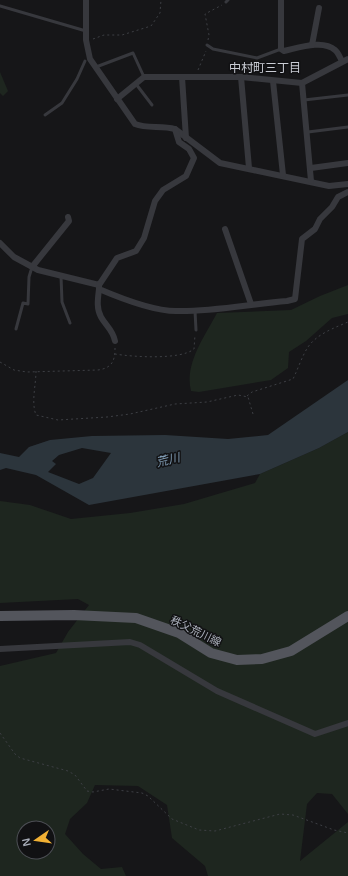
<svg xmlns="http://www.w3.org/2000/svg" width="348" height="876" viewBox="0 0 348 876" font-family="Helvetica,'Noto Sans JP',sans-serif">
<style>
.green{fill:#1e261f;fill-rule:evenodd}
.water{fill:#2c353c;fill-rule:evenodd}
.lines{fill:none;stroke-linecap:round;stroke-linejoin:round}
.path{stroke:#3d3f44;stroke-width:1;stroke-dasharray:2 3;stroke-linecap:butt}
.lane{stroke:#37383d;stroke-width:3}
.street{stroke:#37383d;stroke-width:6}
.primary{stroke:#53555c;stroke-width:10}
.labels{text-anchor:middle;stroke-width:3;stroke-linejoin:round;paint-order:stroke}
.street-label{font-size:11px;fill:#a8adb8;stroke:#111113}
.neighbourhood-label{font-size:12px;fill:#c9ccd4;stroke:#111113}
.water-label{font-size:12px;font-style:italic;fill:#7f9bb3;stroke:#111113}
</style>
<rect width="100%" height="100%" fill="#161618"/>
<g class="green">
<path d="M0,72L8,91L3,96L0,93Z"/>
<path d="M348,285V314L332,318L306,341L289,352L288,368L271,380L199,392L191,391C184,364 205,336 217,313L291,310L320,296Z"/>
<path d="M348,432V814L332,794L317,793L307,804L300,861L348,822V876H208L205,866L172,838L167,805L138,786L95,785L87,803L70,819L65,834L83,854L101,869L122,867L126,876H0V666L56,653L68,632L89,605L78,599L0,603V501L30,505L71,519L130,513L184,504L255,483L260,474L319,448ZM24,828H48V852H24Z"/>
</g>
<path class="water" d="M348,380V432L319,448L260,474L89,505L36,475L6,468L0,470V453L19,457L29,447L50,440L92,436L165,435L228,439L268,435ZM82,448L111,453L93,478L79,484L48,472L56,464L52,461L59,455Z"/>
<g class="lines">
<g class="path">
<path d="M93,39L104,35H122L151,26L160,13L161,0"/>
<path d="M208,40L209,35L205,14L222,5"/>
<path d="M198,70L206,51"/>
<path d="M115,354C133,357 181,360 194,349L195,335"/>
<path d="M0,362L14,370L27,372L98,370C112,368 115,361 115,348"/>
<path d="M36,371C36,385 31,402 36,415L58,420L107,417L130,414L175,404L207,402L238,395L248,397L253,414"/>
<path d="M247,396L252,392L293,379C298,369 302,356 308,347C317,334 334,328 348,322"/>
<path d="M0,733L15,754L20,758L68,771L75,775L87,791L93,792L109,789L142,793L148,796L172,819L199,830L215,831L280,814L293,815L334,830L348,833"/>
</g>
<g class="lane">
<path d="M226,2L228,0"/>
<path d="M0,6L86,31"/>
<path d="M207,45L213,49L257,58L281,49"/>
<path d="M96,67L133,53L144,77"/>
<path d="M136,84L152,105"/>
<path d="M304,100L348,95"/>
<path d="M45,115L62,103L77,79L85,61"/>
<path d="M308,132L348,127"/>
<path d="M61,276L62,302L70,323"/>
<path d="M195,311L196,330"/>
<path d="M16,329L23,303L28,304L29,277L32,267"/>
</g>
<g class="street">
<path d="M86,0V40L90,59L135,124C147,129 162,125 175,129L220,163L329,186L348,184"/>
<path d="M281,0V49L284,51C298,48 323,39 335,50C338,52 340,58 342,61"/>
<path d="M312,45L319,8"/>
<path d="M182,77L186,138"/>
<path d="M241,77L249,168"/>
<path d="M273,81L283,175"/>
<path d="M302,83L311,181"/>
<path d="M117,99L144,77H241L302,83L348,59"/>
<path d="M311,168L348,163"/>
<path d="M225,229L251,304"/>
<path d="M0,243L14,257L38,270L99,285L117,258L136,251L144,238L155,201L163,190L186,176L194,158L189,149L179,142L175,129"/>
<path d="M32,267L69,221L68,217"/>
<path d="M99,285V289C120,298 153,311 176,311C212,312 250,304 287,301L295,299L302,239L315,229L320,219L332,207L338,197L348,192"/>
<path d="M99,289C98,298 96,308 101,317C106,326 113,330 115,341"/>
<path d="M0,649L130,642L140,645L217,691L315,734L348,723"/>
</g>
<path class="primary" d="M0,616L74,615L136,618L179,633L211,653L237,660L262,659L291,651L348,616"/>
</g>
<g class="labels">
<g class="street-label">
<text transform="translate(196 631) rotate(26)" y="4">秩父荒川線</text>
</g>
<g class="neighbourhood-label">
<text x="265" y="72">中村町三丁目</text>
</g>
<g class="water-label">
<text transform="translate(168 460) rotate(-14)" y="4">荒川</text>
</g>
</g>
<g transform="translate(36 840) rotate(257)"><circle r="19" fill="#111113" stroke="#4d4f55"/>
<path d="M0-3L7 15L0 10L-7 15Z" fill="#f2b134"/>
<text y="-6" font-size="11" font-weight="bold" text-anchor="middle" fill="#a8adb8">N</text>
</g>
</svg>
